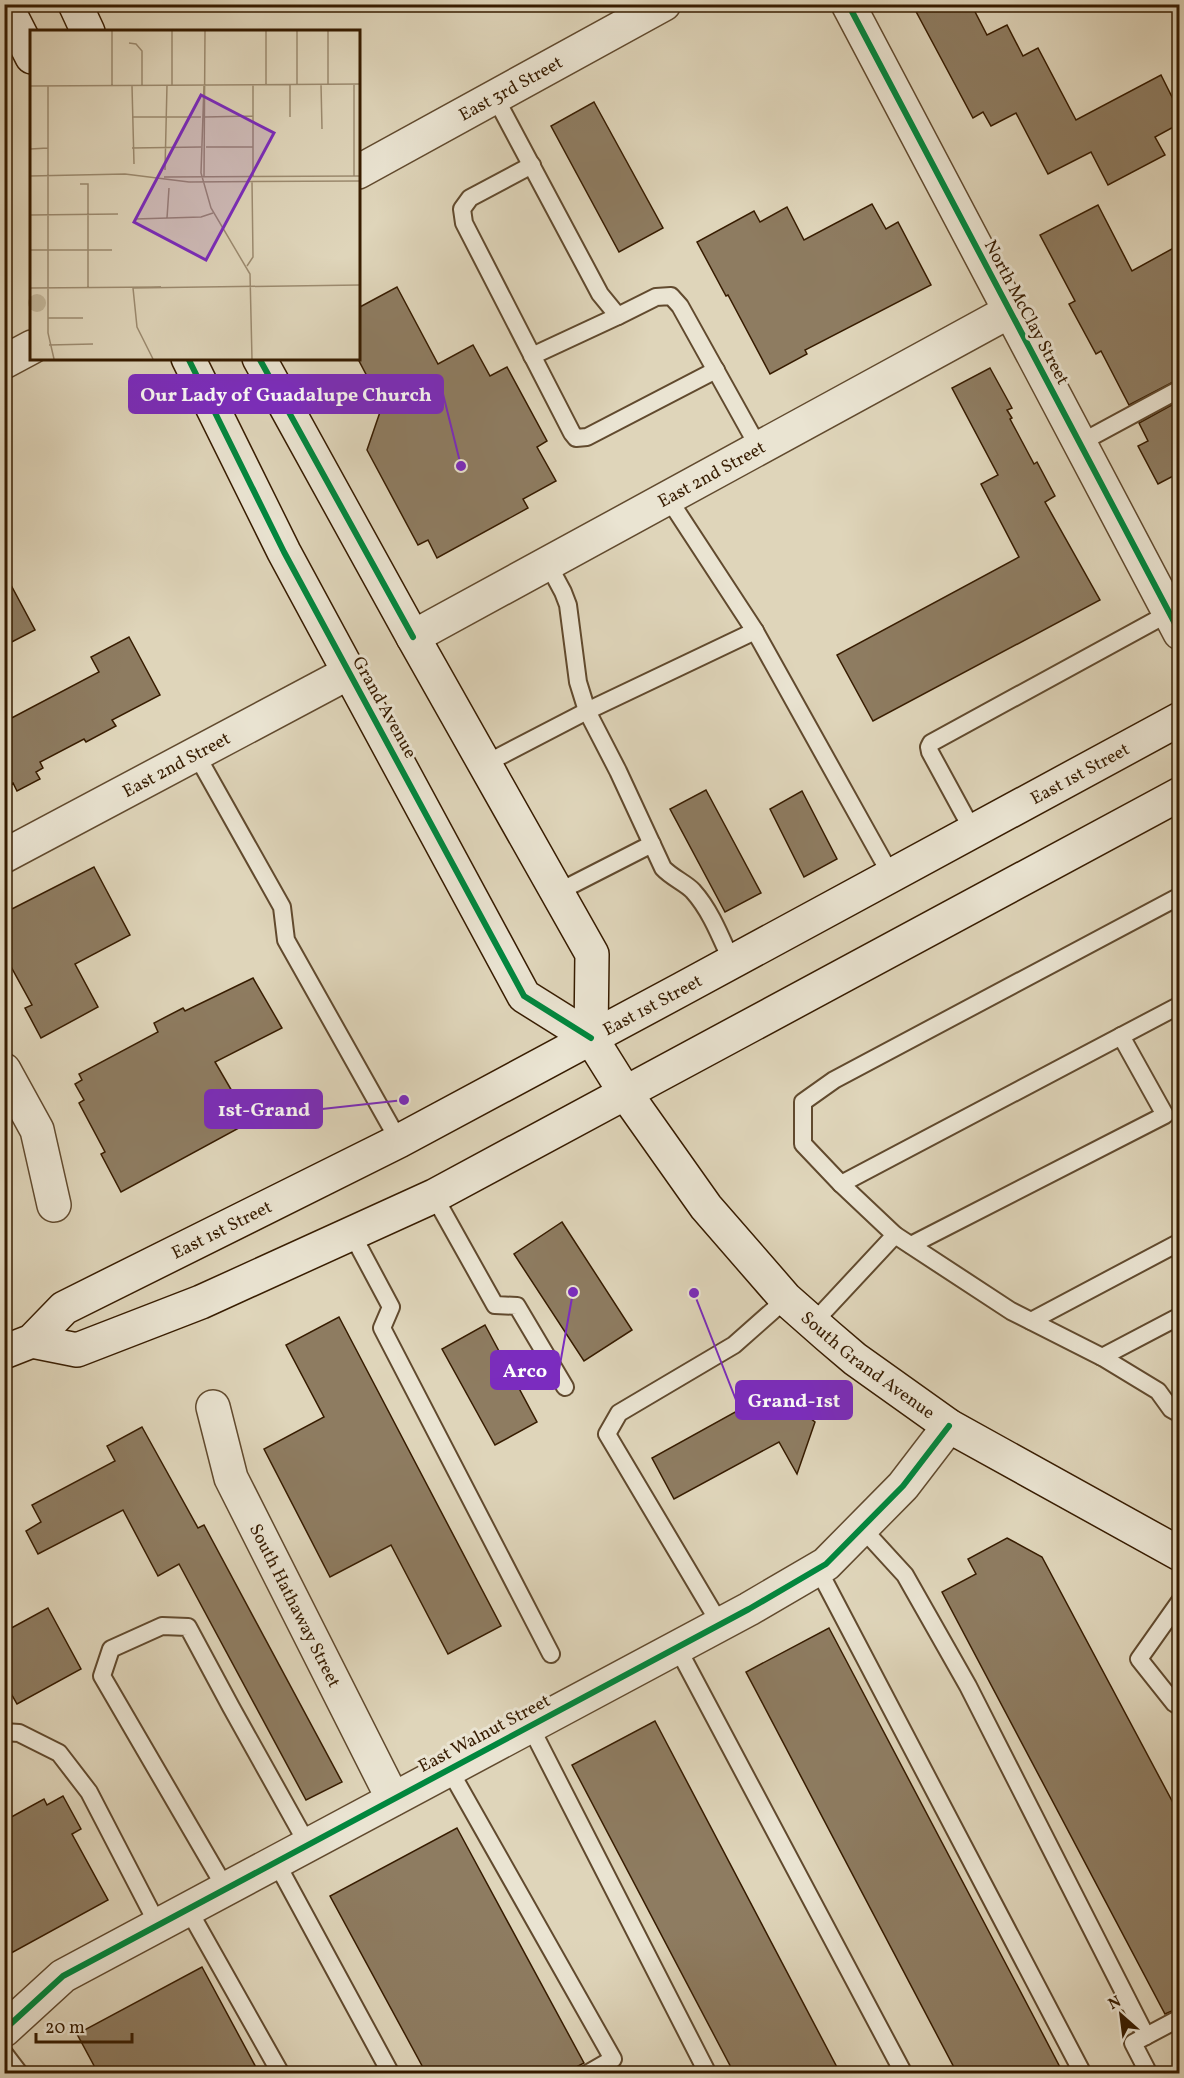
<svg xmlns="http://www.w3.org/2000/svg" width="1184" height="2078" viewBox="0 0 1184 2078" font-family="Vollkorn,serif">
<style>
.building{fill:#8e7c61;stroke:#371c00;stroke-width:1.5}
.lines{fill:none;stroke-linecap:round;stroke-linejoin:round}
.lane-casing{stroke:#614a2e;stroke-width:20}
.street-casing{stroke:#614a2e;stroke-width:36}
.secondary-casing{stroke:#371c00;stroke-width:36}
.lane{stroke:#eae4d2;stroke-width:16}
.street{stroke:#eae4d2;stroke-width:33}
.secondary{stroke:#eae4d2;stroke-width:33}
.cycleway-casing{stroke:#eae4d2;stroke-width:10}
.cycleway{stroke:#00873e;stroke-width:6}
.labels{text-anchor:middle;stroke-width:6;stroke-linejoin:round;paint-order:stroke}
.street-label{font-size:18px;fill:#371c00;stroke:#eae4d2}
.inset-road{fill:none;stroke:#9c8b70;stroke-width:1.5}
.view{fill:#7b2cbf;fill-opacity:0.15;stroke:#7b2cbf;stroke-width:3}
.inset-edge{fill:none;stroke:#371c00;stroke-width:3}
.leader{fill:none;stroke:#7b2cbf;stroke-width:2}
.callout-dot{fill:#7b2cbf;stroke:#eae4d2;stroke-width:2}
.callout{fill:#7b2cbf;stroke:#7b2cbf;stroke-width:2}
.callout-label{font-size:20px;text-anchor:middle;font-weight:bold;fill:#fff}
</style>
<rect width="100%" height="100%" fill="#dfd5ba"/>
<filter id="stains"><feTurbulence type="fractalNoise" baseFrequency=".00333" numOctaves="4"/><feColorMatrix values="0 0 0 0 .2 0 0 0 0 .09 0 0 0 0 .02 0 0 0 .5 -.17"/></filter>
<radialGradient id="worn" r=".72"><stop offset=".6" stop-color="#630" stop-opacity="0"/><stop offset="1" stop-color="#630" stop-opacity=".3"/></radialGradient>
<g class="building">
<path d="M912,4H971L987,35L1007,25L1023,56L1038,48L1076,120L1161,75L1179,111V124L1155,137L1165,155L1108,185L1091,152L1048,174L1016,113L991,126L983,112L973,118Z"/>
<path d="M594,102L663,228L619,252L551,126Z"/>
<path d="M872,204L886,229L898,222L931,285L805,350L807,354L770,374L728,295L726,296L697,242L754,211L760,222L787,207L804,240Z"/>
<path d="M1098,205L1132,271L1179,245V379L1129,405L1101,351L1096,354L1069,304L1075,301L1040,235Z"/>
<path d="M397,287L438,364L473,345L490,376L507,367L547,441L537,447L556,481L523,499L528,508L437,558L428,540L418,545L367,450L380,412L373,399L378,397L358,359V308Z"/>
<path d="M990,368L1012,408L1007,410L1012,418L1010,419L1034,464L1037,462L1055,496L1045,502L1100,600L873,721L837,655L1019,557L981,484L998,475L952,388Z"/>
<path d="M1179,401V473L1158,484L1138,446L1148,441L1139,423Z"/>
<path d="M4,572L35,630L4,646Z"/>
<path d="M129,637L160,695L112,720L116,726L86,742L84,739L40,762L43,768L36,772L40,779L17,791L13,783L4,787V722L99,672L91,657Z"/>
<path d="M706,790L761,893L725,912L670,809Z"/>
<path d="M802,791L837,859L804,877L770,809Z"/>
<path d="M94,867L130,935L75,964L98,1007L41,1038L25,1008L32,1005L4,954V913Z"/>
<path d="M253,978L282,1028L215,1062L250,1122L121,1192L101,1154L105,1152L79,1103L84,1100L75,1084L82,1080L79,1074L158,1032L154,1023L183,1008L185,1011Z"/>
<path d="M562,1222L632,1330L584,1361L514,1254Z"/>
<path d="M339,1317L501,1626L448,1654L391,1545L330,1577L264,1449L324,1417L286,1345Z"/>
<path d="M485,1325L537,1422L495,1445L442,1349Z"/>
<path d="M775,1390L815,1422L797,1474L779,1442L674,1499L652,1458Z"/>
<path d="M142,1427L198,1528L204,1525L342,1782L306,1800L179,1564L158,1576L123,1510L38,1554L26,1531L41,1522L32,1505L115,1461L107,1446Z"/>
<path d="M1007,1538L1042,1557L1179,1814V2008L1165,2014L942,1592L976,1574L968,1559Z"/>
<path d="M48,1608L81,1669L17,1704L4,1681V1632Z"/>
<path d="M829,1628L1038,2025L1063,2073H957L746,1672Z"/>
<path d="M655,1721L840,2073H734L572,1765Z"/>
<path d="M63,1796L81,1829L72,1834L108,1900L4,1957V1821L44,1799L47,1805Z"/>
<path d="M457,1828L584,2063L565,2073H426L330,1896Z"/>
<path d="M202,1967L259,2073H98L77,2034Z"/>
</g>
<g class="lines">
<g class="lane-casing">
<g id="lane">
<path d="M495,97L600,294L618,316L656,297L671,296L680,306L759,448"/>
<path d="M532,165L470,198L462,209L464,223L572,433L576,438L587,437L716,370"/>
<path d="M532,356L618,316"/>
<path d="M1080,443L1180,389"/>
<path d="M668,498L755,631L891,875"/>
<path d="M548,564L563,592L568,605L578,682L587,711L618,771L663,868C671,877 687,884 693,891C711,911 721,938 732,962"/>
<path d="M196,754L282,907L286,940L399,1141"/>
<path d="M485,764L587,711L755,631"/>
<path d="M973,831L930,752L929,747L931,743L1169,613"/>
<path d="M558,892L652,844"/>
<path d="M1180,896L834,1080L803,1102V1144L841,1184L895,1235L1011,1311L1102,1357L1158,1391L1171,1409L1180,1414"/>
<path d="M841,1184L1180,1005"/>
<path d="M434,1196L495,1305L517,1306L565,1387"/>
<path d="M352,1234L391,1307L382,1328L551,1654"/>
<path d="M911,1245L1165,1115L1121,1036"/>
<path d="M1031,1321L1180,1242"/>
<path d="M813,1323L895,1235"/>
<path d="M1102,1357L1180,1316"/>
<path d="M862,1528L905,1575L968,1686L1146,2036"/>
<path d="M818,1569L1083,2074"/>
<path d="M1180,1601L1139,1659L1174,1703L1180,1707"/>
<path d="M720,1624L607,1434L619,1413L734,1345L786,1299"/>
<path d="M677,1647L904,2074"/>
<path d="M530,1726L708,2074"/>
<path d="M4,1732L19,1733L59,1753L89,1792L158,1925"/>
<path d="M449,1769L613,2059L587,2074"/>
<path d="M276,1862L391,2074"/>
<path d="M226,1889L102,1676L111,1649L162,1626L188,1627L231,1707L308,1845"/>
<path d="M188,1909L281,2074"/>
<path d="M4,2053L20,2074"/>
<path d="M1149,2074L1133,2043L1180,2018"/>
</g>
</g>
<g class="street-casing">
<g id="street">
<path d="M848,4L1180,633"/>
<path id="s1" d="M358,172L664,4"/>
<path d="M4,362L32,347"/>
<path id="s2" d="M413,637L1010,311"/>
<path id="s3" d="M4,856L348,673"/>
<path d="M4,1070L37,1130L54,1205"/>
<path id="s4" d="M213,1407L231,1478L393,1799"/>
<path d="M4,2030L63,1976L749,1609L826,1564L903,1486L949,1426"/>
</g>
</g>
<g class="secondary-casing">
<g id="secondary">
<path d="M5,4L32,57"/>
<path d="M75,4L88,32"/>
<path id="s5" d="M188,358L284,552L524,996L591,1038L626,1094L706,1207L786,1299L828,1336L855,1359L949,1426L1180,1554"/>
<path d="M259,358L413,637L592,954L591,1038"/>
<path d="M32,1341L77,1350L201,1302L434,1196L1180,794"/>
<path id="s6" d="M4,1352L32,1341L64,1308L399,1141L682,989L1180,719"/>
</g>
</g>
<use href="#lane" class="lane"/>
<use href="#street" class="street"/>
<use href="#secondary" class="secondary"/>
<g class="cycleway-casing">
<g id="cycleway">
<path d="M848,4L1180,633"/>
<path d="M188,358L284,552L524,996L591,1038"/>
<path d="M259,358L413,637"/>
<path d="M4,2030L63,1976L749,1609L826,1564L903,1486L949,1426"/>
</g>
</g>
<use href="#cycleway" class="cycleway"/>
</g>
<g class="labels">
<g class="street-label">
<text dy="6" stroke="none"><textPath href="#s1" startOffset="174">East 3rd Street</textPath></text>
<text transform="translate(1027 312) rotate(62)" y="6">North McClay Street</text>
<text dy="6" stroke="none"><textPath href="#s2" startOffset="340">East 2nd Street</textPath></text>
<text transform="translate(385 707) rotate(61)" y="6">Grand Avenue</text>
<text dy="6" stroke="none"><textPath href="#s3" startOffset="195">East 2nd Street</textPath></text>
<text dy="6" stroke="none"><textPath href="#s6" startOffset="1224">East 1st Street</textPath></text>
<text dy="6" stroke="none"><textPath href="#s6" startOffset="738">East 1st Street</textPath></text>
<text dy="6" stroke="none"><textPath href="#s6" startOffset="252">East 1st Street</textPath></text>
<text dy="6" stroke="none"><textPath href="#s5" startOffset="1232">South Grand Avenue</textPath></text>
<text dy="6" stroke="none"><textPath href="#s4" startOffset="216">South Hathaway Street</textPath></text>
<text transform="translate(484 1733) rotate(-28)" y="6">East Walnut Street</text>
</g>
</g>
<g transform="translate(30 30)">
<rect width="330" height="330" fill="#dfd5ba"/>
<path d="M-2 273a9 9 0 1 1 18 0a9 9 0 1 1-18 0Z" fill="#c2b69a"/>
<path class="inset-road" d="M236,1V54M267,1V54M298,1V54M99,13L106,14L112,21V55M260,54V87M291,54L292,99M324,54V147M82,55V1M142,55V1M174,55L171,143L181,178L220,244L222,329M0,56L330,54M18,56V303L24,329M102,56L104,134M102,87H171M175,87L223,86M176,117H223M102,118L171,117M0,119L18,118M135,140L137,55M0,146L95,144L159,152L330,151M223,146V55M134,147L330,146M174,147L175,1M50,154H58V258M0,185L88,184M137,188L139,158M105,189L171,187L183,183M0,220H82M217,236L223,227L222,152M0,258L131,257M103,258L330,255M103,258L107,297L123,329M18,288H53M19,315L63,314"/>
<path class="view" d="M171,65L244,103L176,230L104,192Z"/>
<rect width="330" height="330" class="inset-edge"/>
</g>
<path class="leader" d="M461 466L443 394M404 1100L322 1109M573 1292L559 1370M694 1293L736 1400"/>
<g class="callout-dot">
<circle cx="461" cy="466" r="6"/>
<circle cx="404" cy="1100" r="6"/>
<circle cx="573" cy="1292" r="6"/>
<circle cx="694" cy="1293" r="6"/>
</g>
<g class="callout">
<rect x="129" y="375" width="314" height="38" rx="6"/>
<rect x="205" y="1090" width="117" height="38" rx="6"/>
<rect x="491" y="1351" width="68" height="38" rx="6"/>
<rect x="736" y="1381" width="116" height="38" rx="6"/>
</g>
<g class="callout-label">
<text x="286" y="401">Our Lady of Guadalupe Church</text>
<text x="264" y="1116">1st-Grand</text>
<text x="525" y="1377">Arco</text>
<text x="794" y="1407">Grand-1st</text>
</g>
<rect width="1184" height="2078" fill="none" stroke="#dfd5ba" stroke-width="24"/>
<rect x="6" y="6" width="1172" height="2066" fill="none" stroke="#371c00" stroke-width="3"/>
<rect x="12" y="12" width="1160" height="2054" fill="none" stroke="#371c00" stroke-width="1.5"/>
<g transform="translate(1121 2015) rotate(332)" stroke="#eae4d2" stroke-width="4.5" paint-order="stroke">
<path d="M0-4.5L10 22L0 15L-10 22Z" fill="#371c00"/>
<text y="-9" font-size="16" font-weight="bold" text-anchor="middle" fill="#371c00">N</text>
</g>
<path d="M36 2033v9h96v-9" fill="none" stroke="#371c00" stroke-width="3"/>
<text x="45" y="2033" font-size="18" fill="#371c00" stroke="#eae4d2" stroke-width="4.5" paint-order="stroke">20 m</text>
<rect width="100%" height="100%" filter="url(#stains)"/>
<rect width="100%" height="100%" fill="url(#worn)"/>
</svg>
